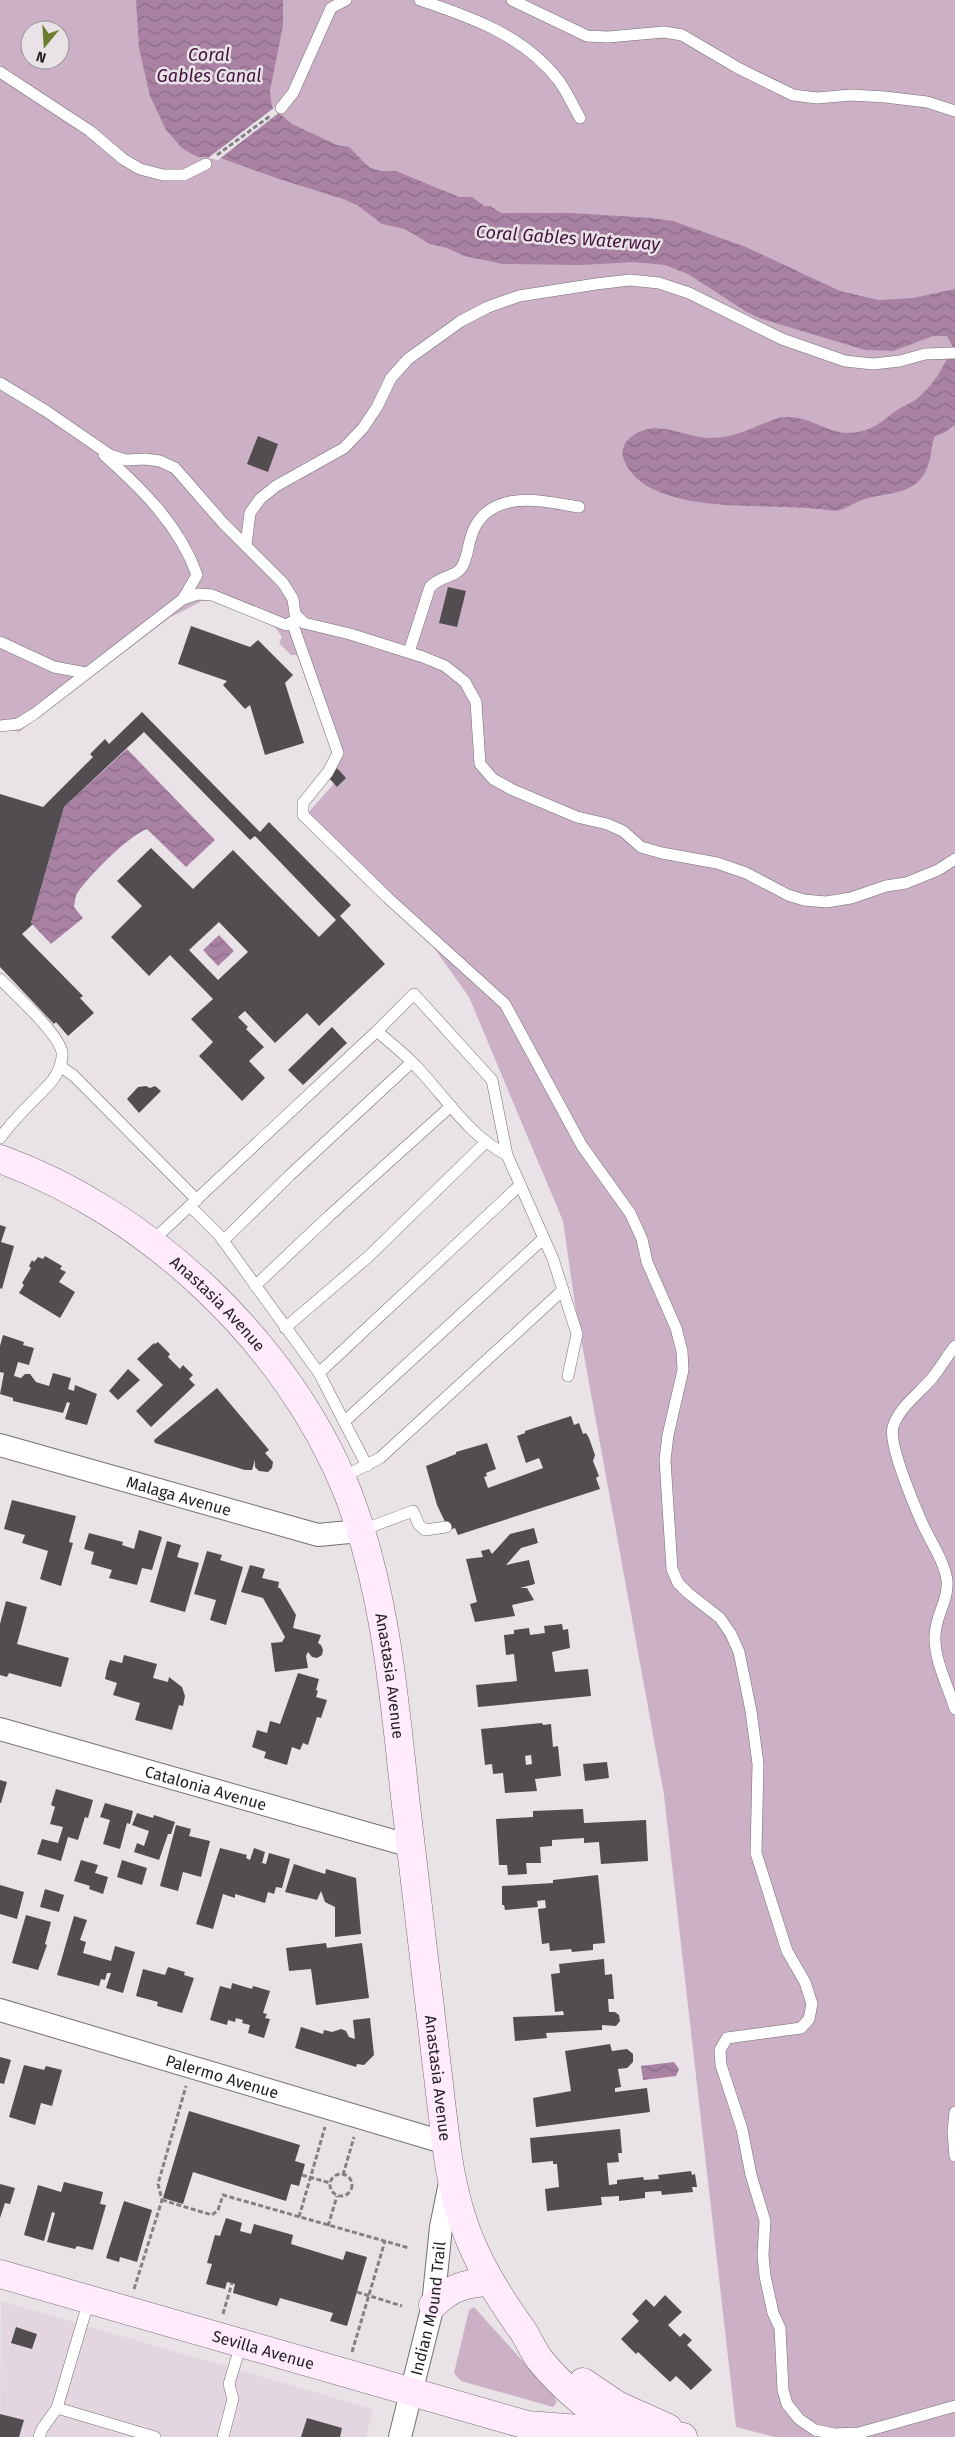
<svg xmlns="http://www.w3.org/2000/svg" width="955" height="2437" viewBox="0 0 955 2437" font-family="'Fira Sans',sans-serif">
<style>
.built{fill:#e3d6e1}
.grass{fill:#cbb0c6;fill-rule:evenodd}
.water{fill:url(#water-waves)}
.pier{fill:#e9e3e8}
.building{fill:#524d51;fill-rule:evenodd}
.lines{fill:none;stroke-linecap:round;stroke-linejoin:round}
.lane-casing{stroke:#746e73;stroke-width:12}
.street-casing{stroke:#746e73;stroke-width:24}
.secondary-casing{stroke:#746e73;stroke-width:29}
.path{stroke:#848084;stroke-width:3;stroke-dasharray:5 2.5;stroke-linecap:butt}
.lane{stroke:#fff;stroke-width:11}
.street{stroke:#fff;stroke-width:22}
.secondary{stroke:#ffebfc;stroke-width:28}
.labels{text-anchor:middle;stroke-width:5;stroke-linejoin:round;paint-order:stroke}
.street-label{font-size:16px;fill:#242224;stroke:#e9e3e8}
.water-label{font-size:18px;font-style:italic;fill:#441340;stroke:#e9e3e8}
</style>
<defs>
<pattern id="water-waves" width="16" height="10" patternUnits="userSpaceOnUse" patternTransform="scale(1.25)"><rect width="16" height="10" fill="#a982a3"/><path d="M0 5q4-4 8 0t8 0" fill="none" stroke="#896a85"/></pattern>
</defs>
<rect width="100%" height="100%" fill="#e9e3e8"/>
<path class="built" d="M1,2301L373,2409L366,2437H0Z"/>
<g class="grass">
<path d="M0,0H955V2437H774L736,2427L664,1795L576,1311L563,1221L469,997L412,917L308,813L338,779L336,763L297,655H291L279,643L282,637L275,627L214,599L202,601L169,618L19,732L0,726ZM30,30H60V60H30Z"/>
<path d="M474,2307L553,2395L557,2402L553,2407L461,2381L454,2373L469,2310Z"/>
</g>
<g class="water">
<path d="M136,0H283V25L270,91L272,107L292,124L337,145L349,147L370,168L381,171H396L459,197H472L484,206H490L501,213H571L651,218L673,221L746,247L840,291L878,300L913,298L955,289V425L944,433L935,436C931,445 932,453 929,462C921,494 893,492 868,498C856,501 849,508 836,511C819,509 801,507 784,507C740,505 639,510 623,457C621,449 625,442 631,437C657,417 682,437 710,438C716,438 723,437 729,436C746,433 773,417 786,417C817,416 831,441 866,430C878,426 887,417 897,410C903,406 909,404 914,401C933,387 943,368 953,347L947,336H933L893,351L865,350L759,318L745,311L688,274L665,265L634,262L581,265L503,264L464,256L447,248L430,244L405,229L382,224L357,205L343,199L279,179L218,157H199L192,154L182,148L166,130L150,96L139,48Z"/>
<path d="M127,749L215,840L186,867L147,829C128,836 90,875 78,892C75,896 75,902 74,907L83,918L51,944L31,923L64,807Z"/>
<path d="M219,935L234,951L218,966L203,950Z"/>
<path d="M674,2062L679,2069L676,2076L643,2080L641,2066Z"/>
</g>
<path class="pier" d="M275,107L280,112L218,160L208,158Z"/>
<g class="building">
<path d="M258,436L278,444L268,472L247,464Z"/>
<path d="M448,587L466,591L457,627L439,623Z"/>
<path d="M191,626L250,647L258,640L293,675L285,683L304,743L265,755L250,705L245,709L223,685L227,681L178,664Z"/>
<path d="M142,712L260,832L269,822L351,905L340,916L385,964L319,1026L307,1013L275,1043L245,1011L238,1017L248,1027L246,1029L264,1047L249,1061L265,1078L242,1101L199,1056L213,1042L191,1019L213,999L170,955L149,976L111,937L142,906L117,881L151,848L193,889L233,850L319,937L336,920L255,836L250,840L144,732L64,807L31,923L33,924L22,934L83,996L80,998L94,1013L68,1036L56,1022L54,1024L0,967V794L43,807L93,757L90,754L105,739L109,744ZM219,922L248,952L218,980L189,950Z"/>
<path d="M337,768L346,778L337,787L328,777Z"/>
<path d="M332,1027L347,1043L303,1085L288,1070Z"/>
<path d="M146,1086L150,1088L155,1086L161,1091L139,1113L127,1099L138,1087Z"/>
<path d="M0,1225L6,1227L1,1242L14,1246L2,1289L0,1288Z"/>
<path d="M45,1256L62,1266L60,1269L66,1272L59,1282L75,1292L60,1318L19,1293L24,1285L22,1283L31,1268L29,1266L32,1260L34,1262L38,1257L43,1259Z"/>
<path d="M3,1335L24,1342L23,1345L34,1348L29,1365L18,1362L14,1376L21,1378L25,1374H30L36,1382L49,1386L53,1373L71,1378L68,1389L74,1391L75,1385L97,1394L87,1425L65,1419L70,1403L67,1402L63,1413L13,1401V1398L0,1394L4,1373L0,1372V1346Z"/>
<path d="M158,1342L170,1354L168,1357L180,1369L183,1365L193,1375L189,1379L195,1385L151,1427L136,1411L163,1385L137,1359L154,1343L155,1344Z"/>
<path d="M128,1369L140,1380L118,1400L109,1391Z"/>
<path d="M217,1388L269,1450L265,1453L273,1462L272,1468L268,1472L259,1471L255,1467V1460L252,1470H245L155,1443L154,1440Z"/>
<path d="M571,1416L574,1425L579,1423L583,1434L586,1433L589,1438L595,1455L593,1461L599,1476L596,1478L600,1489L458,1535L455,1528L449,1530L437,1505L426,1466L456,1454V1452L487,1443L496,1469L486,1473L487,1476L484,1477L488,1488L543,1468L539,1458L526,1463L517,1436L525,1433V1431Z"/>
<path d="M12,1500L76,1516L69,1542L73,1543L61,1586L40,1579L48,1551L22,1543L25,1535L4,1529Z"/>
<path d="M534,1528L538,1543L521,1548L506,1565L529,1560L535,1584L520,1588H527L534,1600L512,1605L515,1616L475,1622L470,1604L477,1602L466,1559L483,1557L481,1551L489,1549L492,1554L510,1534Z"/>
<path d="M139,1530L162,1537L152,1570L142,1568L137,1585L109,1578L112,1570L91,1564L94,1552L84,1549L89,1533L123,1542L122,1545L134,1549Z"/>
<path d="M167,1541L181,1545L177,1557L199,1563L185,1612L150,1602Z"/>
<path d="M207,1551L222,1555L220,1560L243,1567L226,1625L210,1620L216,1600L194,1594Z"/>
<path d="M250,1565L265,1569L262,1578L279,1582L278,1588H280L296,1615L293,1628L321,1635L318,1643L321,1645L323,1650L322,1655L317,1658L312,1657L308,1652L306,1656L308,1668L275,1672L271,1643L282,1642L285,1637L263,1598L241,1592Z"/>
<path d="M6,1601L27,1607L17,1644L69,1658L61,1687L9,1673L7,1677L0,1675V1624Z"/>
<path d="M562,1624L563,1630L568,1629L570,1648L552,1652L555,1672L588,1669L591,1696L478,1707L476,1685L517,1681L514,1654L506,1655L504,1635L514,1634V1630L529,1628L530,1635L545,1633L544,1626Z"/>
<path d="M124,1655L157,1664L153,1678L168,1682L169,1677L182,1687L185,1696L183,1706L179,1705L172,1730L135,1720L140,1703L113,1695L117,1683L105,1679L107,1669L110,1660L122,1663Z"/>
<path d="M298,1673L319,1679L316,1690L318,1691L316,1697L327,1700L321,1718L317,1717L308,1745L303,1743L300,1750L292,1747L287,1765L264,1758L266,1752L252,1747L257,1730L267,1733L270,1721L280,1724Z"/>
<path d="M542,1723L543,1725L551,1724L553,1747L558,1746L561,1776L535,1779L537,1791L505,1793L503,1773L493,1774L492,1764L485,1765L481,1729ZM531,1755L532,1764L526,1765L525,1756Z"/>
<path d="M607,1762L609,1778L585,1781L583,1764Z"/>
<path d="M0,1780L7,1782L1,1803H0Z"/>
<path d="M56,1789L93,1800L88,1818L85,1817L78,1840L68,1837L61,1861L37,1854L42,1839L58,1843L63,1827L50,1824L55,1807L51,1805Z"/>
<path d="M105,1803L133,1811L130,1824L127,1823L120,1849L103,1844L110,1820L100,1817Z"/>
<path d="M583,1809L584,1823L646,1820L648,1861L601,1864L599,1842L584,1843V1838L552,1840V1846L540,1847L541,1863H526L527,1874L508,1875L507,1865H499L496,1819L533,1817V1811Z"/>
<path d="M137,1813L153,1818L154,1815L175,1822L171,1834H168L159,1860L134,1852L137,1843L144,1846L149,1831L132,1825Z"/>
<path d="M176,1825L191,1829L189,1836L210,1841L201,1877L183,1872L178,1891L160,1886Z"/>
<path d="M220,1848L247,1855L246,1858L250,1860L254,1848L265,1852L262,1863L266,1864L269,1853L290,1859L282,1888L276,1887L274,1894L268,1892L265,1903L235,1894V1898L223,1894L213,1929L196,1924Z"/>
<path d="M81,1860L98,1865L95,1873L108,1877L103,1894L89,1889L90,1886L74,1881Z"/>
<path d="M122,1860L147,1868L142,1885L117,1877Z"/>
<path d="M294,1864L325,1874L326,1869L356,1878L361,1934L335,1937V1907L325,1902L321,1891L317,1900L285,1892Z"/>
<path d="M598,1875L605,1943L593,1944V1950L572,1952L571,1949L550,1951L549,1943L542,1944L538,1909L546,1908L545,1900L537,1901L538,1907L505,1910L504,1905H502V1886L553,1883V1880Z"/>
<path d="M0,1885L24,1892L17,1919L0,1914Z"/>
<path d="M45,1889L64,1895L59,1912L40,1907Z"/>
<path d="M26,1915L51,1922L45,1944L47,1945L38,1970L12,1963Z"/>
<path d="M74,1916L87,1920L80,1940L86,1942L83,1953L111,1961L115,1946L135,1952L123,1993L106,1988L111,1973H107L105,1980L101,1979L99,1986L57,1975Z"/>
<path d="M326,1943L327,1948L362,1943L369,1998L316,2005L311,1969L289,1971L286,1948Z"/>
<path d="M604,1959L605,1975L612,1974L614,1999H608L609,2012H615L619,2015L620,2021L616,2026L602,2025V2030L546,2033L547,2038L515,2041L513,2017L564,2015L563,2011L555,2012L551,1974L560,1973L559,1964Z"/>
<path d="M168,1967L185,1972L184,1975L194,1978L182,2013L157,2006L158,2002L136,1996L143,1969L165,1975Z"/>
<path d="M232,1983L252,1989L253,1986L270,1991L263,2013L267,2014L265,2018L270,2019L264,2038L248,2033L250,2025L242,2023L243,2020L236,2018L235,2022L228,2020L227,2025L210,2020L220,1986L231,1989Z"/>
<path d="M370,2018L374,2055L364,2065L357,2064L356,2067L295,2048L301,2027L323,2034L324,2030L332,2032L341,2029L346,2031L349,2037L355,2039L353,2020Z"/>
<path d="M610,2044L612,2051L627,2049L633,2054V2062L627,2068L618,2069L621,2087L615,2088V2092L647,2088L650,2112L536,2127L533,2098L571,2091L565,2051Z"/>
<path d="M0,2057L11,2060L4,2084L0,2083Z"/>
<path d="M24,2065L44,2070L46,2066L62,2070L52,2106L41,2103L35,2125L9,2117Z"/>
<path d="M189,2111L300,2145L295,2161L305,2164L299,2186L291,2184L286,2201L193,2172L183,2204L163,2198Z"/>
<path d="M620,2129L622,2153H618L619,2162L607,2163L609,2185L617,2184V2180L643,2177L644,2180L659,2179L658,2175L691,2171L692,2175L695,2174L697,2187H692L693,2192L662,2195L661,2191L645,2192V2198L619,2201V2196L601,2197L602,2205L547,2211L545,2189L559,2187L557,2164H553V2161L532,2163L530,2138Z"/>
<path d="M64,2182L103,2192L100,2204L106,2205L93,2250L77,2246L75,2249L47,2242L55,2213L52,2212L44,2241L24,2235L38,2185L61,2192Z"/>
<path d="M0,2184L15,2188L10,2204L5,2203L0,2218Z"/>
<path d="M124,2201L152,2210L137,2262L120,2257L119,2262L106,2258Z"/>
<path d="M226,2218L242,2223L240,2231L251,2234L254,2224L293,2235L291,2244L343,2260L346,2251L367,2257L347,2326L330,2321L333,2313L280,2298L277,2306L233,2293L235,2284L227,2282L225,2289L206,2284L212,2264L207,2263L215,2235L220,2236Z"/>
<path d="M665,2295L682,2312L668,2325L680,2337L684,2333L692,2340L687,2345L712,2370L691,2390L676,2376L670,2382L638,2352L636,2354L621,2339L639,2321L632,2314L646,2299L654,2307Z"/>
<path d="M16,2327L37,2334L32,2349L11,2343Z"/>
<path d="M0,2414L24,2420L19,2437H0Z"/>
<path d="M307,2418L342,2428L340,2437H301Z"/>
</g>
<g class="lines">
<g class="lane-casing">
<g id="lane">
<path d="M420,0C471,17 525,36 559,81C567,92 573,106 580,118"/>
<path d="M512,0L587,36L608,37L664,32L682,35L738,68L793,95L817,98L851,95L885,97L927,102L955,111"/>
<path d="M0,72L90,131L123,159L140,169L163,175H184L206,164"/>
<path d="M281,108L293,93L331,8L346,0"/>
<path d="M0,383L46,411L110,455L126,460L145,459L160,461L175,468L223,523L283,583L293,599L295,614L304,623L350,634L423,657L445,666L465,682L476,702L480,764L493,779L513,790L577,817L607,824L623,831L641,847L662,853L717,863L746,873L788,895L804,900L826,902L851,898L886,886L906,883L938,870L955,859"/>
<path d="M104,455C142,489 180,526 197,575L183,599"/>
<path d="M246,545L250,513L260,499L276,486L344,448L363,428L377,407L391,378L408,359L461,321L488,307L519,296L596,284L630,280L659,283L689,293L782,339L845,361L873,364L900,361L925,354L955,353"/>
<path d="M292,622L338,753L328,772L303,803V815L388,898L505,1004L582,1146L630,1213L642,1239L647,1262L676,1328L682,1351L683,1370L668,1435L665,1460L672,1569L678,1583L688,1593L720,1618L731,1634L739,1652L751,1711L758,1764L756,1853L787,1951L805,1982L812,2004L809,2019L801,2028L727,2038L720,2050L721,2065L742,2129L751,2175L765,2221L763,2255L765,2276L773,2313L780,2328L783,2390L787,2404L799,2419L815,2430L834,2434L859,2433L955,2406"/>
<path d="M0,642L54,667L86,673"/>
<path d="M409,652L430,587C441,575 455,578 462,567C469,555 468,539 475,527C495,489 543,501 579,507"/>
<path d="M0,726L18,724L34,714L183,599L198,594L212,595L286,625L297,619"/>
<path d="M0,979C15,994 58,1033 62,1052C63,1063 58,1073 52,1081C35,1100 15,1117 0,1138"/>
<path d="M377,1031C389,1042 401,1051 412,1062C443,1093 467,1135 507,1155"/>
<path d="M60,1066L74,1076L197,1200"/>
<path d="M190,1206L219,1235L319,1373L367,1466"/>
<path d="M223,1241L290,1175L412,1062"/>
<path d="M151,1242L377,1031L414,994L492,1080L507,1155L553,1259L577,1334L568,1376"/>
<path d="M255,1286L329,1216L451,1106"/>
<path d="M285,1328L368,1257L486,1142"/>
<path d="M955,1346C947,1356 941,1367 933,1377C920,1393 899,1407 893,1427C888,1444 915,1507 923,1525C931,1542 944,1561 947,1580C949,1600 935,1616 935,1636C934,1660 948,1686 955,1709"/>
<path d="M319,1373L520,1185"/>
<path d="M344,1422L544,1238"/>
<path d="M341,1478L380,1458L563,1290"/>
<path d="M360,1531L413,1511L419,1525L425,1530L446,1527"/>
<path d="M955,2112L953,2132L955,2156"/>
<path d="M89,2300L57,2408L155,2437"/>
<path d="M39,2437L42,2429L57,2408"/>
<path d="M223,2437L233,2399L229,2384L241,2344"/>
</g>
</g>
<g class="street-casing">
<g id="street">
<path id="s1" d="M0,1445L318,1535L360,1531"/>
<path id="s2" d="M0,1729L411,1846"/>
<path id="s3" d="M0,2010L446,2143"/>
<path id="s4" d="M400,2437L433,2305L441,2227L451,2178"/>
</g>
</g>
<g class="secondary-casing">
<g id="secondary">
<path id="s5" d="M0,1159C149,1213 287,1342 347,1491C385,1588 394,1694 405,1797C419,1913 432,2028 446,2143C456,2222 477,2267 523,2331C529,2340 533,2351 540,2360C565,2391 597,2415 629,2437"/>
<path id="s6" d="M0,2274L527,2425L683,2437"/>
<path d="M433,2305C450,2288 465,2283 489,2282"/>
<path d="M583,2382L617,2405L668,2428"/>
</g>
</g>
<g class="path">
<path d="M217,155L270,116"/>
<circle cx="341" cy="2185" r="11"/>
<path d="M302,2175L330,2183"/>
<path d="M343,2175L354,2137"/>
<path d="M162,2200L212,2215L218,2210L223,2195L409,2248"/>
<path d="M299,2217L325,2127"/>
<path d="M328,2226L337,2196"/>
<path d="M134,2289L162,2200L158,2184L186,2086"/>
<path d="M357,2292L402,2306"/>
<path d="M223,2314L232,2283"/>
<path d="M352,2352L385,2241"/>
</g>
<use href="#lane" class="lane"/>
<use href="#street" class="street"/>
<use href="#secondary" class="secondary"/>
</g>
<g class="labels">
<g class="street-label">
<text dy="6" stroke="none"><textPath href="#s5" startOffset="264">Anastasia Avenue</textPath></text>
<text dy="6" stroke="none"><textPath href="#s1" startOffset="186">Malaga Avenue</textPath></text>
<text dy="6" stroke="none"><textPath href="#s5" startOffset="684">Anastasia Avenue</textPath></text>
<text dy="6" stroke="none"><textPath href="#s2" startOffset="214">Catalonia Avenue</textPath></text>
<text dy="6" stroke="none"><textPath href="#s3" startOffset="232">Palermo Avenue</textPath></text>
<text dy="6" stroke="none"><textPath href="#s5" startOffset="1089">Anastasia Avenue</textPath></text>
<text dy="6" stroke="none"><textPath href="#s4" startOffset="132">Indian Mound Trail</textPath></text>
<text dy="6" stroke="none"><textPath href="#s6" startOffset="274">Sevilla Avenue</textPath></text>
</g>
<g class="water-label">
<text x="209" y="61">Coral<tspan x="209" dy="21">Gables Canal</tspan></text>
<text transform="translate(568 238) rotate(4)" y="6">Coral Gables Waterway</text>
</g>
</g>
<g transform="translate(45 45) rotate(198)"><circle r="24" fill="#e9e3e8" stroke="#9a969a"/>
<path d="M0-4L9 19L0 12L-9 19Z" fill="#6b7e2e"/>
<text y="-8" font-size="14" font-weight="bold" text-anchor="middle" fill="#242224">N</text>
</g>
</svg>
